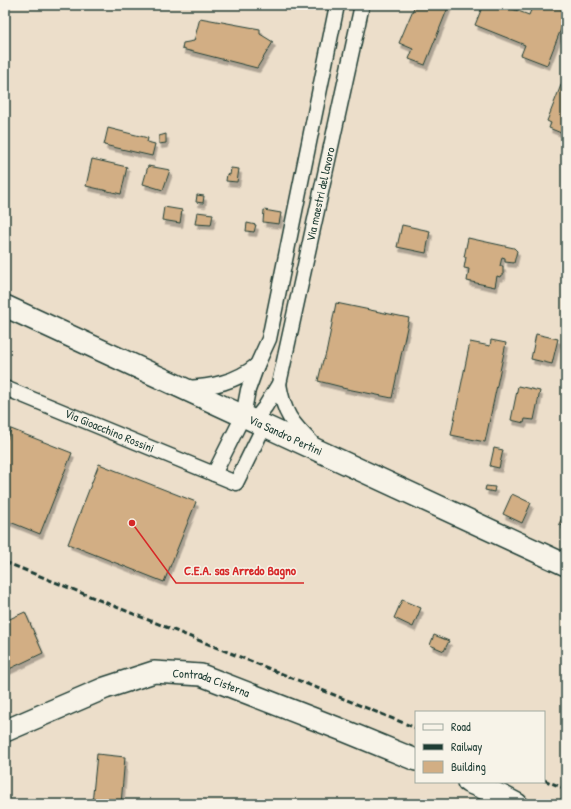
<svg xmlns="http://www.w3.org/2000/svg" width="571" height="809" viewBox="0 0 571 809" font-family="'Patrick Hand',sans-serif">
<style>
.building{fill:#d2ae84;stroke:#1f3d34;filter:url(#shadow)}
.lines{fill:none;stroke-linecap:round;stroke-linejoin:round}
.minor-casing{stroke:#1f3d34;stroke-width:17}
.secondary-casing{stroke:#1f3d34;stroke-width:24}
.minor{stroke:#f7f3e8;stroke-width:14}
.secondary{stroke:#f7f3e8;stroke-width:21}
.rail{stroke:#1f3d34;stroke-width:3;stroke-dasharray:6 3;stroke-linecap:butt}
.labels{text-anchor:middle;stroke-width:3;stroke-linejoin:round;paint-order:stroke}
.street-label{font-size:12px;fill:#1f3d34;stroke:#f7f3e8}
.leader{fill:none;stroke:#d62828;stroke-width:1.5}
.callout-dot{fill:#d62828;stroke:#f7f3e8;stroke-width:1.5}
.callout-label{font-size:13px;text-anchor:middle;font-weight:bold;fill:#d62828;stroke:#f7f3e8;stroke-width:3;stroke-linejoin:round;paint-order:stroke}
</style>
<defs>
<filter id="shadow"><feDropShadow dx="2.5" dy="4.5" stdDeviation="0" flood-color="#0004"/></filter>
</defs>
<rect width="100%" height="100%" fill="#ecdeca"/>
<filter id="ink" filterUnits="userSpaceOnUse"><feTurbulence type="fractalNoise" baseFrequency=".025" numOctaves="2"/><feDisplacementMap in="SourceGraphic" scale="8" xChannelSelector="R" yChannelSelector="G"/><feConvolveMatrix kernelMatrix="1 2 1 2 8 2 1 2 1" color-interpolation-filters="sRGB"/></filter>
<g filter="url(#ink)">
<g class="building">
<path d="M415,5H449L425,65L409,59L413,49L399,43Z"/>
<path d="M483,5H511L510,8L529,15L533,5H566V16L547,65L521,55L525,45L475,25Z"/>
<path d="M200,18L260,29V34L273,42L257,68L182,49L183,43L194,41Z"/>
<path d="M563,80L566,81V135L549,128L551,123L547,121Z"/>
<path d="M108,128L148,138L147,142L155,144L152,156L104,145Z"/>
<path d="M166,134V143L159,144V136Z"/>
<path d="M92,159L127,167L121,194L86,186Z"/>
<path d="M148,166L170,170L163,190L143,184Z"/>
<path d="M231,168L239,169L237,182L226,181L227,174L230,175Z"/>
<path d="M197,195L204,196L203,203L196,202Z"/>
<path d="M164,207L182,210L180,223L162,220Z"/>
<path d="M264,210L281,213L279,224L263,222Z"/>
<path d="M197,212L213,214L211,225L195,224Z"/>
<path d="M247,223L256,225L254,232L246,231Z"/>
<path d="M402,225L430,231L426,253L397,247Z"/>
<path d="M468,238L514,248L517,251L514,263L505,262V258L502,257L500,266H503V275H501L500,277L497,276L495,287L467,281L469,269L464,268L466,257H464Z"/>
<path d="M336,303L409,318L392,398L342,388V387L318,381L323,360H324L327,349Z"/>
<path d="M536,334L558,339L552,364L531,359Z"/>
<path d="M491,340L506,343L485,442L451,435L470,342L490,346Z"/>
<path d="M518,386L540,391L534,420L525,419L524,423L511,420Z"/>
<path d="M11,429L72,453L40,534L5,520V444Z"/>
<path d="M494,448L503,450L499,468L490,466Z"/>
<path d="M99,464L196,502L164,582L68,544Z"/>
<path d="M486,486L495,487L494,492L485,490Z"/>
<path d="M512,494L531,503L522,523L503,514Z"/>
<path d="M566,510V528L559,524Z"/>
<path d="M402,600L421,608L413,627L394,618Z"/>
<path d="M25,612L43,653L5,671V621Z"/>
<path d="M434,635L449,641L444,651L430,645Z"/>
<path d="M97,754L125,757L121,804H92Z"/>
</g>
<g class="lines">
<g class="minor-casing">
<g id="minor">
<path d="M279,384C284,414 291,422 312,443"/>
<path id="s1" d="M5,388L236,483L264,426"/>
<path d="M186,388C212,387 236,382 257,365"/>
<path id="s2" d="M254,421L265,407L279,384L362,5"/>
<path d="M214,474L243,416L248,390L257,365L269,339L337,5"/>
</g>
</g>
<g class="secondary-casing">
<g id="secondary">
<path id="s3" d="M5,306L566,565"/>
<path id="s4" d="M5,731L105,688L154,672L201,675L345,731L416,760"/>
<path d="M468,782L502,796L517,804"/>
</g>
</g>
<use href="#minor" class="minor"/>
<use href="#secondary" class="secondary"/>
<g class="rail">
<path d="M5,562L416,728"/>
<path d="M544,780L566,789"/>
</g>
</g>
</g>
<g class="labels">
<g class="street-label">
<text dy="4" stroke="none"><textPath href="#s2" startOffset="239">Via maestri del lavoro</textPath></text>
<text dy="4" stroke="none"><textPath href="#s1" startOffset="113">Via Gioacchino Rossini</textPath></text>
<text dy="4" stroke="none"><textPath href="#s3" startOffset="309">Via Sandro Pertini</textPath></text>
<text dy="4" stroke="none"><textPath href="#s4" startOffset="219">Contrada Cisterna</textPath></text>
</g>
</g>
<path class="leader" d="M132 523L176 583H304"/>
<circle class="callout-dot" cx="132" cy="523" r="4"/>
<g class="callout-label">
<text x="240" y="575">C.E.A. sas Arredo Bagno</text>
</g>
<rect width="571" height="809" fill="none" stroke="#f7f3e8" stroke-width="20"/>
<rect x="10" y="10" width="551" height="789" fill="none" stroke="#1f3d34" stroke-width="1.5" filter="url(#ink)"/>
<rect x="415" y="711" width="130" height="72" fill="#f7f3e8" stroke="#a1aaa0"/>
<rect x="423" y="724" width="20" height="6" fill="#f7f3e8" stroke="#a1aaa0"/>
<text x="451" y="731" font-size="12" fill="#1f3d34">Road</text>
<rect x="423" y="744" width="20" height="6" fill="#1f3d34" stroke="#a1aaa0"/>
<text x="451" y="751" font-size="12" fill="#1f3d34">Railway</text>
<rect x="423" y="761" width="20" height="12" fill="#d2ae84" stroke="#a1aaa0"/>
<text x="451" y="771" font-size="12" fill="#1f3d34">Building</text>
</svg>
